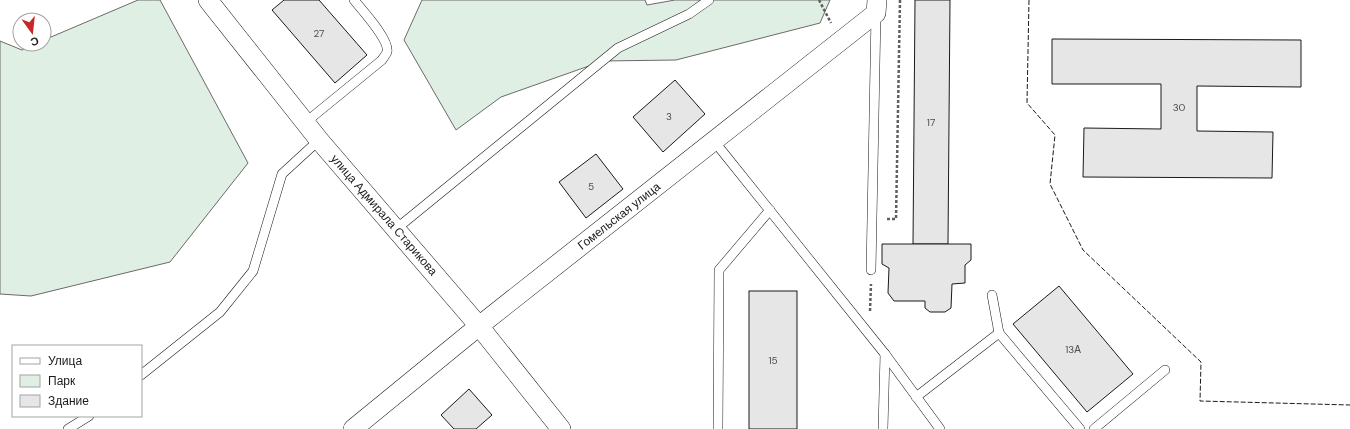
<svg xmlns="http://www.w3.org/2000/svg" width="1350" height="429" viewBox="0 0 1350 429" font-family="'DM Sans',sans-serif">
<style>
.green{fill:#e0efe3;stroke:#6a6a6a}
.building{fill:#e6e6e6;stroke:#1a1a1a}
.lines{fill:none;stroke-linecap:round;stroke-linejoin:round}
.lane-casing{stroke:#1a1a1a;stroke-width:10}
.street-casing{stroke:#1a1a1a;stroke-width:20}
.path{stroke:#5f5f5f;stroke-width:2.5;stroke-dasharray:3 2;stroke-linecap:butt}
.lane{stroke:#fff;stroke-width:9}
.street{stroke:#fff;stroke-width:19}
.fence{stroke:#1a1a1a;stroke-width:1;stroke-dasharray:5 2;stroke-linecap:butt}
.labels{text-anchor:middle;stroke-width:3;stroke-linejoin:round;paint-order:stroke}
.number-label{font-size:10px;fill:#4d4d4d}
.street-label{font-size:12px;fill:#1a1a1a;stroke:#fff}
</style>
<rect width="100%" height="100%" fill="#fff"/>
<g class="green">
<path d="M138,0H160L248,163L170,262L31,296L0,294V41L22,50L36,44H44V40Z"/>
<path d="M422,0H645L647,5L675,0H830L820,23L676,60L603,61L501,97L456,130L404,40Z"/>
</g>
<g class="building">
<path d="M284,0H319L367,55L335,83L272,10Z"/>
<path d="M915,0H950L948,244H913Z"/>
<path d="M1052,39L1301,40V87L1197,86V131L1273,132L1272,178L1083,177L1084,128L1161,129V84H1052Z"/>
<path d="M675,80L705,114L663,152L633,117Z"/>
<path d="M596,154L623,189L586,218L559,182Z"/>
<path d="M882,244H971V260L965,265V283L952,284L951,308L945,312H930L925,308V301H894L888,293L889,268L882,264Z"/>
<path d="M1059,286L1133,374L1087,412L1013,324Z"/>
<rect x="749" y="291" width="48" height="138"/>
<path d="M469,389L492,415L476,429H454L441,415Z"/>
</g>
<g class="lines">
<g class="lane-casing">
<g id="lane">
<path d="M306,122L382,60C383,58 386,55 387,52C390,40 362,10 354,0"/>
<path d="M714,141L885,354L940,429"/>
<path d="M396,229L618,48L689,14L709,0"/>
<path d="M871,270L876,14"/>
<path d="M992,295L999,333"/>
<path d="M141,375L220,312L253,271L282,174L319,140"/>
<path d="M916,397L999,333L1080,429"/>
<path d="M68,429L89,416"/>
<path d="M718,429L719,270L770,210"/>
<path d="M883,429L885,354"/>
<path d="M1094,429L1165,370"/>
</g>
</g>
<g class="street-casing">
<g id="street">
<path d="M208,0L319,140L479,326L561,429"/>
<path d="M353,429L479,326L876,13L877,0"/>
</g>
</g>
<g class="path">
<path d="M819,0L831,23"/>
<path d="M887,219H896L900,0"/>
<path d="M870,311L871,284"/>
</g>
<use href="#lane" class="lane"/>
<use href="#street" class="street"/>
<path class="fence" d="M1029,0L1027,103L1055,135L1050,184L1083,250L1201,362L1200,401L1350,405"/>
</g>
<g class="labels">
<g class="number-label">
<text x="319" y="37">27</text>
<text x="1179" y="111">30</text>
<text x="669" y="120">3</text>
<text x="931" y="126">17</text>
<text x="591" y="190">5</text>
<text x="1073" y="353">13А</text>
<text x="773" y="364">15</text>
</g>
<g class="street-label">
<text transform="translate(384 215) rotate(49)" y="4">улица Адмирала Старикова</text>
<text transform="translate(619 216) rotate(-38)" y="4">Гомельская улица</text>
</g>
</g>
<rect x="12" y="345" width="130" height="72" fill="#ffffff" stroke="#a3a3a3"/>
<rect x="20" y="358" width="20" height="6" fill="#ffffff" stroke="#a3a3a3"/>
<text x="48" y="365" font-size="12" fill="#1a1a1a">Улица</text>
<rect x="20" y="375" width="20" height="12" fill="#e0efe3" stroke="#a3a3a3"/>
<text x="48" y="385" font-size="12" fill="#1a1a1a">Парк</text>
<rect x="20" y="395" width="20" height="12" fill="#e6e6e6" stroke="#a3a3a3"/>
<text x="48" y="405" font-size="12" fill="#1a1a1a">Здание</text>
<g transform="translate(32 32) rotate(165)"><circle r="19" fill="#ffffff" stroke="#a3a3a3"/>
<path d="M0-3L7 15L0 10L-7 15Z" fill="#c62828"/>
<text y="-6" font-size="11" font-weight="bold" text-anchor="middle" fill="#1a1a1a">С</text>
</g>
</svg>
